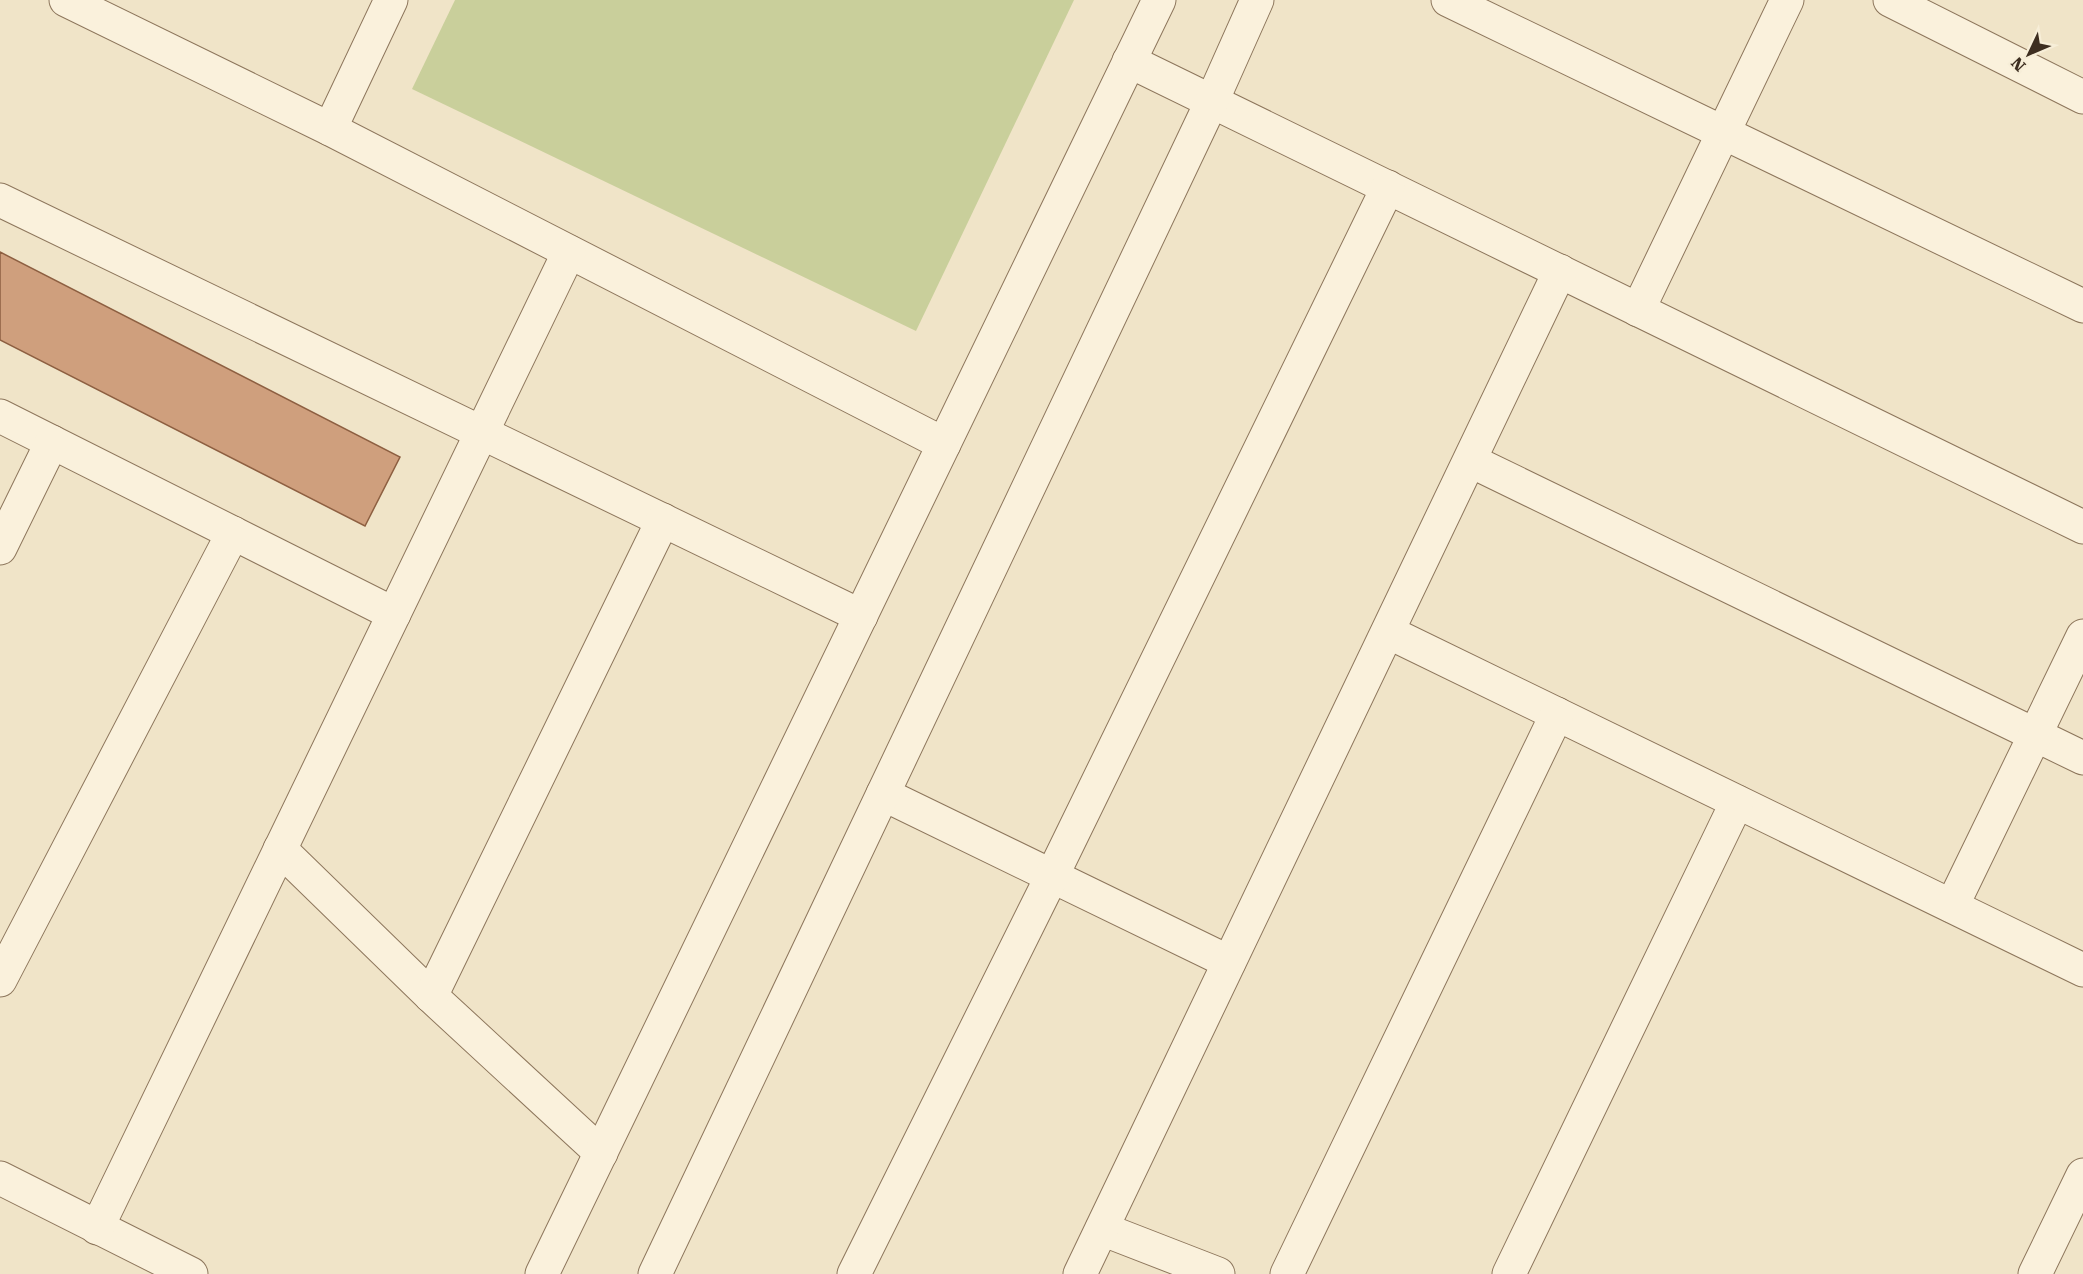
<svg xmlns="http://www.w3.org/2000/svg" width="2083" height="1274" viewBox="0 0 2083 1274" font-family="'Roboto Serif',serif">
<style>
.green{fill:#c9cf9b}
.building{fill:#cf9f7d;stroke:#8d5f41;stroke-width:1.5}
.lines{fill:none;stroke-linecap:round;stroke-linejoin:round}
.minor-casing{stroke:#8d765c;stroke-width:35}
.minor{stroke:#faf1dc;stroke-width:33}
</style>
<rect width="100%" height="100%" fill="#f0e4c8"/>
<path class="green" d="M455,0H1074L916,331L412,89Z"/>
<path class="building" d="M0,252L400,457L365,526L0,340Z"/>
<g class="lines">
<g class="minor-casing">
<g id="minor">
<path d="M66,0L330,129L944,444"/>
<path d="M1448,0L2083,306"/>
<path d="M1890,0L2083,97"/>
<path d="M1129,61L2083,527"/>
<path d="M330,129L391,0"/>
<path d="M0,200L861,616"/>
<path d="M1638,310L1787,0"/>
<path d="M0,416L394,614"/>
<path d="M1471,461L2083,758"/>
<path d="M0,548L52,442"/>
<path d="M1388,632L2083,970"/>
<path d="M883,794L1229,962"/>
<path d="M280,849L431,996L601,1153"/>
<path d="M1952,906L2083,636"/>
<path d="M0,980L233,533"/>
<path d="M431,996L663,520"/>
<path d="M0,1178L191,1274"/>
<path d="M97,1228L569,252"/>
<path d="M1102,1229L1218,1274"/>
<path d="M542,1274L1159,0"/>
<path d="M655,1274L1212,101L1257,0"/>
<path d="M854,1274L1052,876L1388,187"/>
<path d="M1080,1274L1560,271"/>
<path d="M1287,1274L1557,714"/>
<path d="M1509,1274L1737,802"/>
<path d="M2035,1274L2083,1175"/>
</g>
</g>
<use href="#minor" class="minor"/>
</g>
<g transform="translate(2029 54) rotate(226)" stroke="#f7eed8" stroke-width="4.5" paint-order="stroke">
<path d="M0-4.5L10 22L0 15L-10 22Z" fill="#3d2e20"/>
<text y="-9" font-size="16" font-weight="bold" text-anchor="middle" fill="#3d2e20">N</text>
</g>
</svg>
